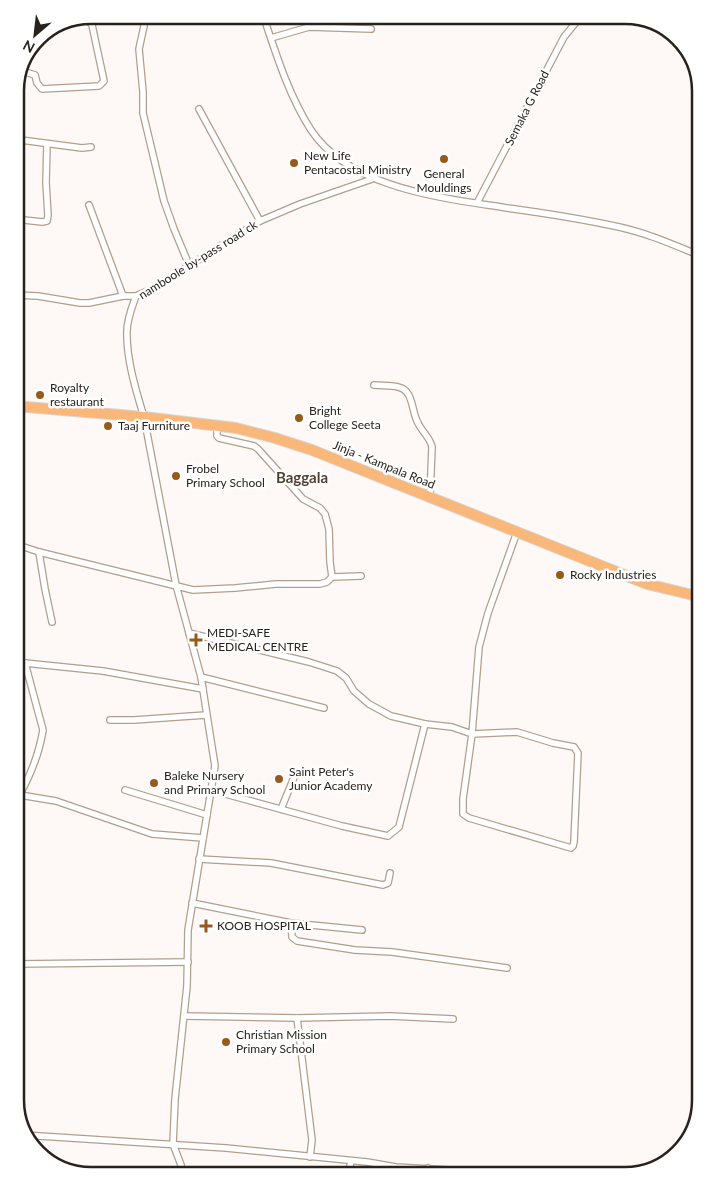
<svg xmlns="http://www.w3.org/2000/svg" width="716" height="1191" viewBox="0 0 716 1191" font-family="Lato,sans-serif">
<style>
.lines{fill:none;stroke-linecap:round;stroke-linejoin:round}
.street-casing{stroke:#b19e8e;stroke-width:8}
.highway-casing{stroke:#d8d7d6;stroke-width:12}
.street{stroke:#fff;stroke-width:5.5}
.highway{stroke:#fab77a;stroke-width:10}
.poi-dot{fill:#965b1c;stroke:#fff;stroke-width:2}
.labels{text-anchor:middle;stroke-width:5;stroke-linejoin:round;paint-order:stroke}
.street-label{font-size:12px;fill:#29211b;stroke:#fff}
.poi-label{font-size:12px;fill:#29211b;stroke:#fff;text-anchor:start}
.quarter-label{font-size:15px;font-weight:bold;fill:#524133;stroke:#fff}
.rim{fill:none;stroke:#29211b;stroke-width:2.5}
</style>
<rect width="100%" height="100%" fill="#fef9f6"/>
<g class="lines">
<g class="street-casing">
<g id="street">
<path d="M144,15V26L139,49L143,92V113L164,201L174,229L189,265"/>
<path d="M263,15C276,54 289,96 311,130C350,189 444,198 507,208C544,213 582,219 619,227C647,233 674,245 701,256"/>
<path d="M271,38L309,27L371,29"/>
<path d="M22,71L35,75L37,83L42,89L99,86L104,81L92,25L86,17"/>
<path d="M199,109L260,221"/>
<path d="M15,147L16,142L21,140L82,148L91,147"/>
<path d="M477,203L564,37L582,15"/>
<path d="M89,205L123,296"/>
<path d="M15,219L42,222L47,221L48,215L46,183L47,144"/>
<path d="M15,295L38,296L80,303H89L123,296H136"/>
<path d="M374,385C382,386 390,385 398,387C414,390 411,411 418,423C422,432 430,437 432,447L430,497"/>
<path d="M217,426V436L219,438L254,446L258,449L303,499L320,508L325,514L329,529L330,562L332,577"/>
<path d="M15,544L39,552L193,590L235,588L276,584H320L327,582L332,577L361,576"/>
<path d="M39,552L45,589L52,622"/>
<path d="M189,633L309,662L337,671L346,678L354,691L369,704L391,716L425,724L452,727L472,734L517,732L553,743L574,747L578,753L574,842L573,846L571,848L469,818L463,814V799L472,734L479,647L488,613L517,532"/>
<path d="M15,662L103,671L203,689"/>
<path d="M201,677L324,708"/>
<path d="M110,720H134L206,715"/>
<path d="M125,790L207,815"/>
<path d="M211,790L342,826L388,836L399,827L425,724"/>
<path d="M20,795L56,801L152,834L203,838"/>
<path d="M15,803C28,781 39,755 43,730L25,663"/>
<path d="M281,809L295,775"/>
<path d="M697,842H701"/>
<path d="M199,859L271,863L383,885L388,883L390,873"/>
<path d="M192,903L291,923L362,930"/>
<path d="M291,923L292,937L297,941L355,950L392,952L507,968"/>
<path d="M15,964L188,962"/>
<path d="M184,1016L297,1018L390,1016L453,1019"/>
<path d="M297,1018L312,1140L310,1157"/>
<path d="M24,1135L226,1148L367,1162L396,1167L551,1176"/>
<path d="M428,1168L438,1176"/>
<path d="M183,1176L181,1165L173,1144L175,1099L187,986L188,930L215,766L201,677L176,585L144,417C136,391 126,358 127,331C127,319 132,307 136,296L150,290L260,221L300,204L375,178"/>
<path d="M348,1176L351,1161"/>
</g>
</g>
<g class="highway-casing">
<path id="highway" d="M15,406L144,417L236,428L275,438L312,450L647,584L701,597"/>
</g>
<use href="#street" class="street"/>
<use href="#highway" class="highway"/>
</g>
<g class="poi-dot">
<circle cx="444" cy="159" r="5"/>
<circle cx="294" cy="163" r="5"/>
<circle cx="40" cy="395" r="5"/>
<circle cx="299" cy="418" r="5"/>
<circle cx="108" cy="426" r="5"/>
<circle cx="176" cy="476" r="5"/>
<circle cx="560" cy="575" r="5"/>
<path d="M193.5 632.5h5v5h5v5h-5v5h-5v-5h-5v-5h5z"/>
<circle cx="279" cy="779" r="5"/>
<circle cx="154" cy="783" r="5"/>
<path d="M203.5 918.5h5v5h5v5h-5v5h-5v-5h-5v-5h5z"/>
<circle cx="226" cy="1042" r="5"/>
</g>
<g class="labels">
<g class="street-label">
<text transform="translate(527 108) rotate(-63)" y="4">Semaka G Road</text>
<text transform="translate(198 260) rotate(-32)" y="4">namboole by-pass road ck</text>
<text transform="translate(384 465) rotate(22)" y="4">Jinja - Kampala Road</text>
</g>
<g class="poi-label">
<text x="304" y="160">New Life<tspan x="304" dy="14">Pentacostal Ministry</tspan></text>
<text x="444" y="178" text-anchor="middle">General<tspan x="444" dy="14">Mouldings</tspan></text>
<text x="50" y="392">Royalty<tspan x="50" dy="14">restaurant</tspan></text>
<text x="309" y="415">Bright<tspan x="309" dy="14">College Seeta</tspan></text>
<text x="118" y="430">Taaj Furniture</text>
<text x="186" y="473">Frobel<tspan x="186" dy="14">Primary School</tspan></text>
<text x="570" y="579">Rocky Industries</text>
<text x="207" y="637">MEDI-SAFE<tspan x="207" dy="14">MEDICAL CENTRE</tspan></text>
<text x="289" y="776">Saint Peter's<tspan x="289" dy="14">Junior Academy</tspan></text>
<text x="164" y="780">Baleke Nursery<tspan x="164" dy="14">and Primary School</tspan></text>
<text x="217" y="930">KOOB HOSPITAL</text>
<text x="236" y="1039">Christian Mission<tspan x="236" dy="14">Primary School</tspan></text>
</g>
<g class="quarter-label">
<text x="302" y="483">Baggala</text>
</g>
</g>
<path d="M0 0H716V1191H0ZM91 24H625A67 67 0 0 1 692 91V1100A67 67 0 0 1 625 1167H91A67 67 0 0 1 24 1100V91A67 67 0 0 1 91 24Z" fill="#fff" fill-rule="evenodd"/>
<path class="rim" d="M91 24H625A67 67 0 0 1 692 91V1100A67 67 0 0 1 625 1167H91A67 67 0 0 1 24 1100V91A67 67 0 0 1 91 24Z"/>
<g transform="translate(35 35) rotate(208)" stroke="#ffffff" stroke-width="4" paint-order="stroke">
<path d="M0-4L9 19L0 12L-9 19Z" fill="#29211b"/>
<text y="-8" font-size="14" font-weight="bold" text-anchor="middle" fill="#29211b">N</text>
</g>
</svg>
